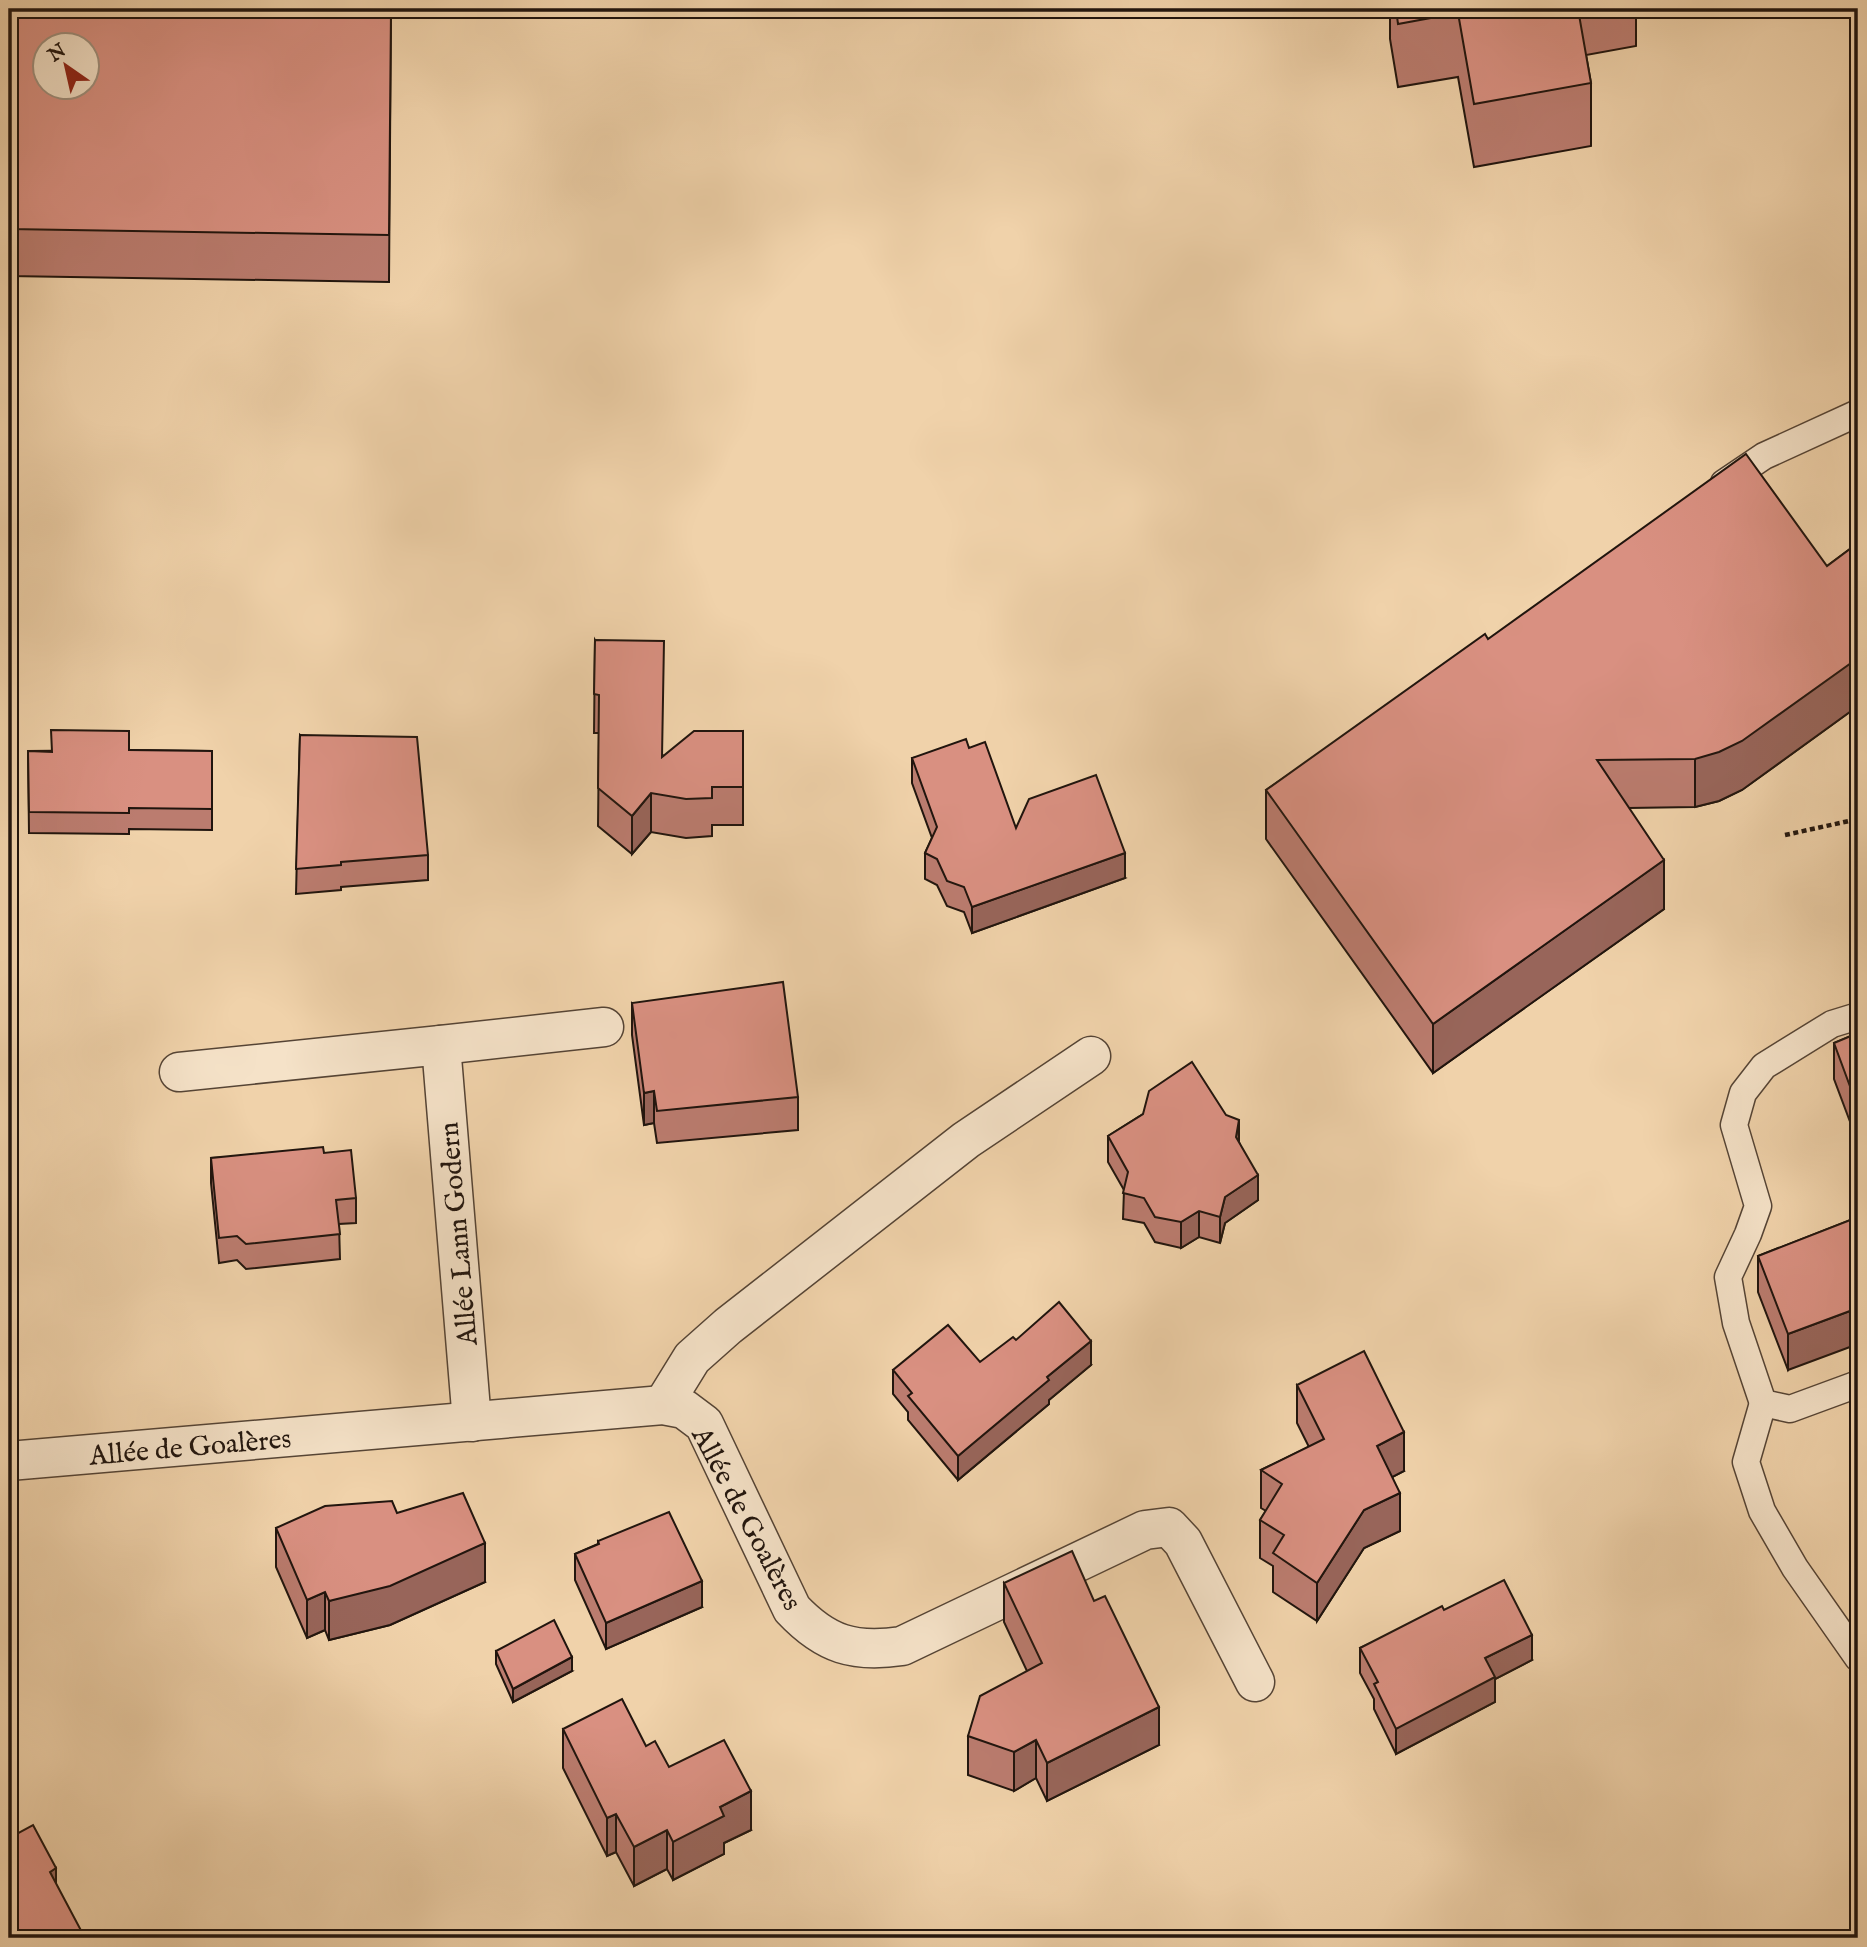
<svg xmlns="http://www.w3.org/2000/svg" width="1867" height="1947" viewBox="0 0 1867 1947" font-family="'IM FELL English',serif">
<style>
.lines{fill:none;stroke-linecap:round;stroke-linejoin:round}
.lane-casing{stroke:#554435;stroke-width:29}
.street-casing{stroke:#554435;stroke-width:41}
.path{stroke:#21150e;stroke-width:4.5;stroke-dasharray:5 3.5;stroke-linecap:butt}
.lane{stroke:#f5e2c8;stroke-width:26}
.street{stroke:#f5e2c8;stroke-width:38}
.wall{fill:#bb7c6f;stroke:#21150e;stroke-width:2}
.shaded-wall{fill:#98655a;stroke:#21150e;stroke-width:2}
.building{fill:#d99081;stroke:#21150e;stroke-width:2;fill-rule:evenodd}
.labels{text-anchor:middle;stroke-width:5;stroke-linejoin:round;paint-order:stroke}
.street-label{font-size:28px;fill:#21150e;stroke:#f5e2c8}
</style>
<rect width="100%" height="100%" fill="#f0d2aa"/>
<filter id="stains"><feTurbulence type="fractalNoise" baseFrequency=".00286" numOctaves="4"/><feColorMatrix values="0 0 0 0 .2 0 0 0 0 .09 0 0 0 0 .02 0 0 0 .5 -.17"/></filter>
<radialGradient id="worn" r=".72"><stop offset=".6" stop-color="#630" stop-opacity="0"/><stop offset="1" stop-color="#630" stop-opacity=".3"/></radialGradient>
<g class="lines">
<g class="lane-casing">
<g id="lane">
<path d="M1724,483L1764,456L1858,413"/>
<path d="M1858,1016L1832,1024L1764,1066L1743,1093L1734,1125L1758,1206L1748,1234L1728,1277L1736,1323L1763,1403L1790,1409L1858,1384"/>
<path d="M1763,1403L1746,1462L1762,1511L1795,1568L1858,1658"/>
</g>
</g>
<g class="street-casing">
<g id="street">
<path d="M441,1045L604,1027"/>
<path d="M179,1072L441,1045L472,1422"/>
<path d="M663,1405L692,1358L728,1326L966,1140L1091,1056"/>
<path d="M9,1461L663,1405L684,1409L704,1424L792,1609C826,1645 854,1653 902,1646L1145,1530L1169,1527L1183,1542L1255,1682"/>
</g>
</g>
<path class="path" d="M1785,835L1858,819"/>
<use href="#lane" class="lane"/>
<use href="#street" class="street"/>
</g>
<g class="wall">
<path d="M9,9H391L389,282L9,276Z"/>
<path d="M1390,9H1636V46L1586,55L1591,83V146L1474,167L1458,77L1398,87L1390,39Z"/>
<path d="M1858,543V706L1742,790L1719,801L1695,807L1629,808L1664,909L1433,1073L1266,839V790L1488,639L1827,566Z"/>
<path d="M595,640L663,756L743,731V825H712V836L686,838L651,832L632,854L598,826L599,733H594Z"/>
<path d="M300,735L428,855V880L341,887V890L296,894Z"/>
<path d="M969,748L1016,828L1125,878L972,933L964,912L947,906L937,885L925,879V853L932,838L912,783V758Z"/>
<path d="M129,750L212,751V830L129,829V834L29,833L28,751Z"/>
<path d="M632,1003L798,1097V1130L657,1143L654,1123L644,1125L632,1035Z"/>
<path d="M1858,1033V1143L1834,1079V1043Z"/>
<path d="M1143,1114L1239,1142L1258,1200L1225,1223L1220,1243L1199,1237L1181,1248L1155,1242L1144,1223L1123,1219L1124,1190L1108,1162V1136Z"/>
<path d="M324,1153L356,1198V1223L339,1224L340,1259L246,1269L237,1260L219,1263L211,1183V1158Z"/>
<path d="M1858,1217L1788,1370L1758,1292V1256Z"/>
<path d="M1016,1340L1091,1365L1049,1400V1404L958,1480L908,1420V1412L893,1394V1370L980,1362Z"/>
<path d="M1297,1385L1404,1471L1392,1477L1400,1531L1364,1548L1317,1621L1273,1592V1566L1260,1558V1520L1266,1511L1261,1508V1470L1309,1447L1297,1423Z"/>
<path d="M397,1513L485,1582L390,1625L329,1640L325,1630L307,1638L276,1567V1528Z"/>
<path d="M598,1541L702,1607L606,1649L575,1580V1554L598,1544Z"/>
<path d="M1004,1583L1159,1745L1047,1801L1036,1778L1014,1791L968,1775V1736L1027,1671L1004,1622Z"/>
<path d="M1444,1610L1532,1660L1495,1679V1702L1396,1754L1374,1709V1699L1360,1673V1648Z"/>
<path d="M496,1651L572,1671L513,1702L496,1664Z"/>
<path d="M563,1729L646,1746L669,1767L751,1830L724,1843V1854L673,1880L667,1869L634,1886L616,1852L607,1856L563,1768Z"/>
</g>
<g class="shaded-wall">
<path d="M1858,658V706L1742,790L1719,801L1695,807V759Z"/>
<path d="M651,793V832L632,854V816Z"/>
<path d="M1125,853V878L972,933V907Z"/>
<path d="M1664,860V909L1433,1073V1024Z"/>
<path d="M654,1091V1123L644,1125V1093Z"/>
<path d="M1239,1120V1146L1236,1137Z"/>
<path d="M1258,1175V1200L1225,1223L1220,1243V1217L1225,1197Z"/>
<path d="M1199,1211V1237L1181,1248V1222Z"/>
<path d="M1858,1308V1344L1788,1370V1334Z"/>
<path d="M1091,1341V1365L1049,1400V1404L958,1480V1456L1047,1377Z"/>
<path d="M1404,1432V1471L1377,1485V1446Z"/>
<path d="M1400,1493V1531L1364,1548L1317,1621V1583L1364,1510Z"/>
<path d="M485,1543V1582L390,1625L329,1640V1601Z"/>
<path d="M702,1581V1607L606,1649V1623Z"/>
<path d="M325,1592V1630L307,1638V1600Z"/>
<path d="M1532,1635V1660L1495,1679V1702L1396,1754V1729L1485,1658Z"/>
<path d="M572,1657V1671L513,1702V1689Z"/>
<path d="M1159,1707V1745L1047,1801V1763Z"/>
<path d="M1036,1740V1778L1014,1791V1752Z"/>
<path d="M751,1791V1830L724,1843V1854L673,1880V1842L720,1807Z"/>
<path d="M616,1814V1852L607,1856V1818Z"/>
<path d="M667,1830V1869L634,1886V1847Z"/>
<path d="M56,1868V1906L50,1872Z"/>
</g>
<g class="building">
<path d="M9,9H391L389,235L9,229ZM46,46H88V88H46Z"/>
<path d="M1396,9H1578L1591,83L1474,104L1458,13L1398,24Z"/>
<path d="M1746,454L1827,566L1858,543V658L1742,741L1719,752L1695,759L1597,760L1664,860L1433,1024L1266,790L1485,634L1488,639Z"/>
<path d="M595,640L664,641L662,757L694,731H743V787H712V798L686,799L651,793L632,816L598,788L599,695L594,694Z"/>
<path d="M51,730L129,731V750L212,751V809L129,808V813L29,812L28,751L52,752Z"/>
<path d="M300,735L417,737L428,855L341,862V865L296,869Z"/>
<path d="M966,739L969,748L985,742L1016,828L1029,799L1096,775L1125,853L972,907L964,887L947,881L937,859L925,853L937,827L912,758Z"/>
<path d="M783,982L798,1097L657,1111L654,1091L644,1093L632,1003Z"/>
<path d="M1858,1033V1108L1834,1043Z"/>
<path d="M1192,1062L1226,1115L1239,1120L1236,1137L1258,1175L1225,1197L1220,1217L1199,1211L1181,1222L1155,1217L1144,1198L1123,1193L1128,1172L1108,1136L1143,1114L1149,1091Z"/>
<path d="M323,1147L324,1153L351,1150L356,1198L336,1200L340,1234L246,1244L237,1236L219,1238L211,1158Z"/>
<path d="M1858,1217V1308L1788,1334L1758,1256Z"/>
<path d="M1059,1302L1091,1341L1047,1377L1049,1380L958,1456L908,1396L912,1393L893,1370L948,1325L980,1362L1013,1337L1016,1340Z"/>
<path d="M1364,1351L1404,1432L1377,1446L1400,1493L1364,1510L1317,1583L1273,1553L1284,1535L1260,1520L1282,1484L1261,1470L1324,1439L1297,1385Z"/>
<path d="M463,1493L485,1543L390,1586L329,1601L325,1592L307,1600L276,1528L325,1506L392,1501L397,1513Z"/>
<path d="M669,1512L702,1581L606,1623L575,1554L599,1544L598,1541Z"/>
<path d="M1072,1551L1094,1601L1105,1596L1159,1707L1047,1763L1036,1740L1014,1752L968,1736L980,1696L1042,1663L1004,1583Z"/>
<path d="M1504,1580L1532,1635L1485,1658L1495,1677L1396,1729L1374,1684L1378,1682L1360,1648L1442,1606L1444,1610Z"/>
<path d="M554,1620L572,1657L513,1689L496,1651Z"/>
<path d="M622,1699L646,1746L655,1741L669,1767L724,1740L751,1791L720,1807L724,1816L673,1842L667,1830L634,1847L616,1814L607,1818L563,1729Z"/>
<path d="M33,1825L56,1868L50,1872L85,1938H9V1838Z"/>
</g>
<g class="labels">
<g class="street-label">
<text transform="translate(457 1234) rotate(-95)" y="10">Allée Lann Godern</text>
<text transform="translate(190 1446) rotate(-5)" y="10">Allée de Goalères</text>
<text transform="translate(748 1518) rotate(62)" y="10">Allée de Goalères</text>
</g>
</g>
<rect width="1867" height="1947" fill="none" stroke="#f0d2aa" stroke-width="35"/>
<rect x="10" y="10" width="1846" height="1926" fill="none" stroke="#21150e" stroke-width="3.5"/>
<rect x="18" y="18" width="1832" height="1912" fill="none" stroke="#21150e" stroke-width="2"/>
<g transform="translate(66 66) rotate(326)"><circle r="33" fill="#f5e2c8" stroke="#a0907e" stroke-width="2"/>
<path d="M0-5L12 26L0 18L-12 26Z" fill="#8f2418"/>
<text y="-10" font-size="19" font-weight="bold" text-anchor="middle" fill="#21150e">N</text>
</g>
<rect width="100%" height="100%" filter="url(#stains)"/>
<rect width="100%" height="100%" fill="url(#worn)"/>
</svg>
